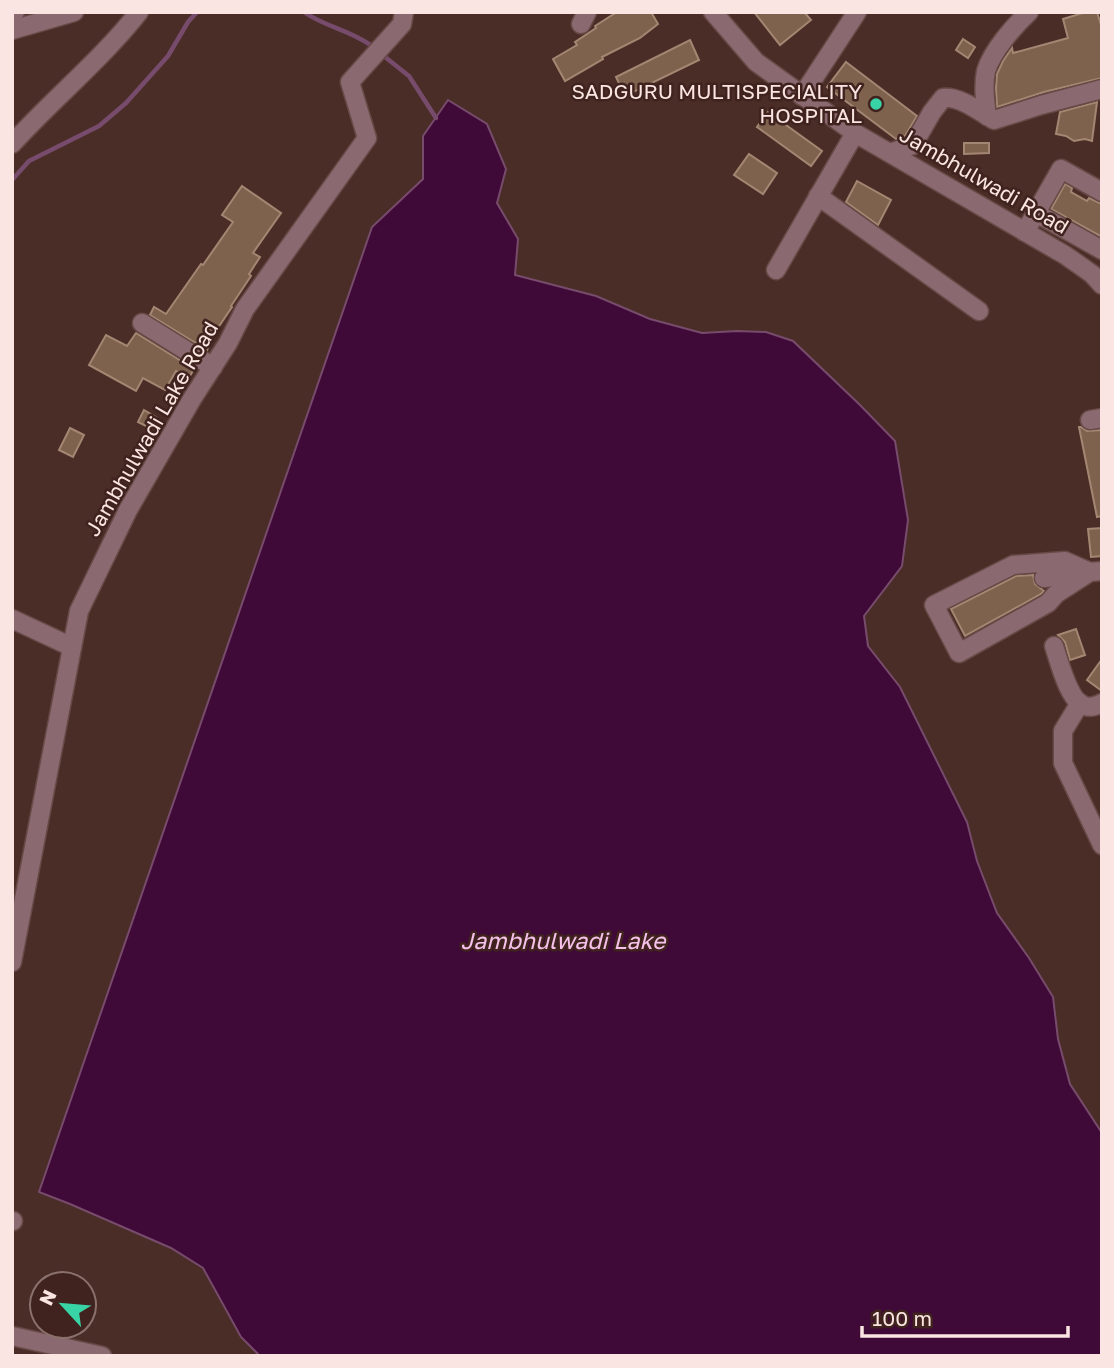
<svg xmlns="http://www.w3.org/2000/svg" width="1114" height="1368" viewBox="0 0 1114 1368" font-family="'Golos Text',sans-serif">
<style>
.water{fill:#3f0938;stroke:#774b6b;stroke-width:2}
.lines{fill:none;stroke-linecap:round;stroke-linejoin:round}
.stream{stroke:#774b6b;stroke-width:4.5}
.building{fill:#7e624e;stroke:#a48772;stroke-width:2}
.minor-casing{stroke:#674a46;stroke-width:21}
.minor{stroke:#8b6971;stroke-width:18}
.poi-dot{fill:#38d4a6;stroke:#40231e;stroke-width:2.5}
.labels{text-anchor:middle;stroke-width:5;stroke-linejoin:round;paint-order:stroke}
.poi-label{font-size:21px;fill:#fae5e2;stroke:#40231e;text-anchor:end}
.street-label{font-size:21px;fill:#fae5e2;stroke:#40231e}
.water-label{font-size:23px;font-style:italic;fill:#f5c1ea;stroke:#40231e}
</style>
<rect width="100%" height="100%" fill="#4b2d28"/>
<path class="water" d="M448,100L487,124L506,169L497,203L518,239L515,275L596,296L650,319L702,333L737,331L766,332L793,341L860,405L895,441L908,520L902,566L864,616L868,646L900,687L967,822L977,861L997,913L1029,958L1053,997L1058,1039L1070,1084L1102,1133V1356H260L241,1337L203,1268L171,1248L70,1204L39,1192L372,227L423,179V136Z"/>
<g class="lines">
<g class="stream">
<path d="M304,12C325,27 353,31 373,47"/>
<path d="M380,53L409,76L436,118"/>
<path d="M12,180L29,161L99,126L126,103L168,56L188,22L197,12"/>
</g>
</g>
<g class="building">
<path d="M617,12H651L658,24L640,38L602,57L603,59L565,81L553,59L577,45L575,42L596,28L595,26Z"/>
<path d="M754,12H804L811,20L780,45Z"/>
<path d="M1086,12H1097L1102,28V78L1044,92L997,107L996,88L997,74L1003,61L1012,48L1013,53L1068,38L1063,19Z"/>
<path d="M963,39L975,47L968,58L956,50Z"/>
<path d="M690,40L699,60L625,96L616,77Z"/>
<path d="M846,62L917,116L905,136L896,139L827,87Z"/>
<path d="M1097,102L1092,141L1085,139L1074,141L1066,136L1056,134L1060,112Z"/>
<path d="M768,112L822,151L811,166L757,127Z"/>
<path d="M964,143H989V153L964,154Z"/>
<path d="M749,154L777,173L763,194L734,175Z"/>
<path d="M857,181L891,200L878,225L846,202Z"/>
<path d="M1065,184L1072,188L1071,192L1087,201L1089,198L1102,204V237L1051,209Z"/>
<path d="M242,186L281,213L253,253L260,257L249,274L251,276L231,306L232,307L209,341L211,342L207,350L150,315L154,307L166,314L201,264L203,265L233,222L222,215Z"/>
<path d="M136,333L194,369L188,379L176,371L165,390L143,378L136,391L89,365L106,335L127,346Z"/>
<path d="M144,410L156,417L150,428L138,422Z"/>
<path d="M1079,427H1081L1087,431L1102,430V516L1097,517Z"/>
<path d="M70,428L84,435L73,457L59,450Z"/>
<path d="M1102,528V556L1091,557L1088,529Z"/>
<path d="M1033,575L1035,584L1044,591L1041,594L965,636L951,609L1016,576Z"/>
<path d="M1076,629L1085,655L1070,660L1065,642L1058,635Z"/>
<path d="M1102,659V691L1087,680Z"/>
</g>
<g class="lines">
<g class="minor-casing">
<g id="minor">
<path d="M713,12L756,62L855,133L1065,255L1092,274L1102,285"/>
<path d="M12,13L15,12"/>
<path d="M581,24L587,12"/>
<path d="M12,30L74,12"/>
<path d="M802,96L857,12"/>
<path d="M987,116C985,101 983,86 986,71C992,51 1014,26 1029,12"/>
<path d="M12,144C53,99 101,60 139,12"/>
<path d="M890,153L913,145L932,112L943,98C960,96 980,112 994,120L1041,105L1102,89"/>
<path d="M818,196L979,311"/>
<path d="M1036,213L1102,250"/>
<path d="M1025,232L1061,169L1102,192"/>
<path d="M776,270L855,133"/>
<path d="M142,323L213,367"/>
<path d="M1090,420L1102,418"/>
<path d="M1090,572L1056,594L1048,603L959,653L934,605L1013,565L1065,561L1090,572L1102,571"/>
<path d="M1044,578L1083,573"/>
<path d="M12,619L72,647"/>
<path d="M1054,646C1059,661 1069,702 1085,706C1091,708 1096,706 1102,703"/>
<path d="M1080,703L1063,731V763L1102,845"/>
<path d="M12,962L79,611L128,510L192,399L228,343L245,309L367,138L350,82L402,24L404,12"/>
<path d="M12,1221H13"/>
<path d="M12,1336L102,1356"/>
</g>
</g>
<use href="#minor" class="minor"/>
</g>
<circle class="poi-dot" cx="876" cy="104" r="7"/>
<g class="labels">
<g class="poi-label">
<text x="862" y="99">SADGURU MULTISPECIALITY<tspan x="862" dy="24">HOSPITAL</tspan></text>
</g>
<g class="street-label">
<text transform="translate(984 181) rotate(30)" y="7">Jambhulwadi Road</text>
<text transform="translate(152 429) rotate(-60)" y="7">Jambhulwadi Lake Road</text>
</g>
<g class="water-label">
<text x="563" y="949">Jambhulwadi Lake</text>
</g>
</g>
<rect width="1114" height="1368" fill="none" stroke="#fae5e2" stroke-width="28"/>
<g transform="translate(63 1305) rotate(296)"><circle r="33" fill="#40231e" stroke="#8a716c" stroke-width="2"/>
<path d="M0-5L12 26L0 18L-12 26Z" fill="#38d4a6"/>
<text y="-10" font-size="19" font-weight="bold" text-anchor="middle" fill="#fae5e2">N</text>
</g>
<path d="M862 1326v10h206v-10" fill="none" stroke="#fae5e2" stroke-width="3.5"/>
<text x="872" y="1326" font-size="21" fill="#fae5e2" stroke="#40231e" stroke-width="5" paint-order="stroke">100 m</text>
</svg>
